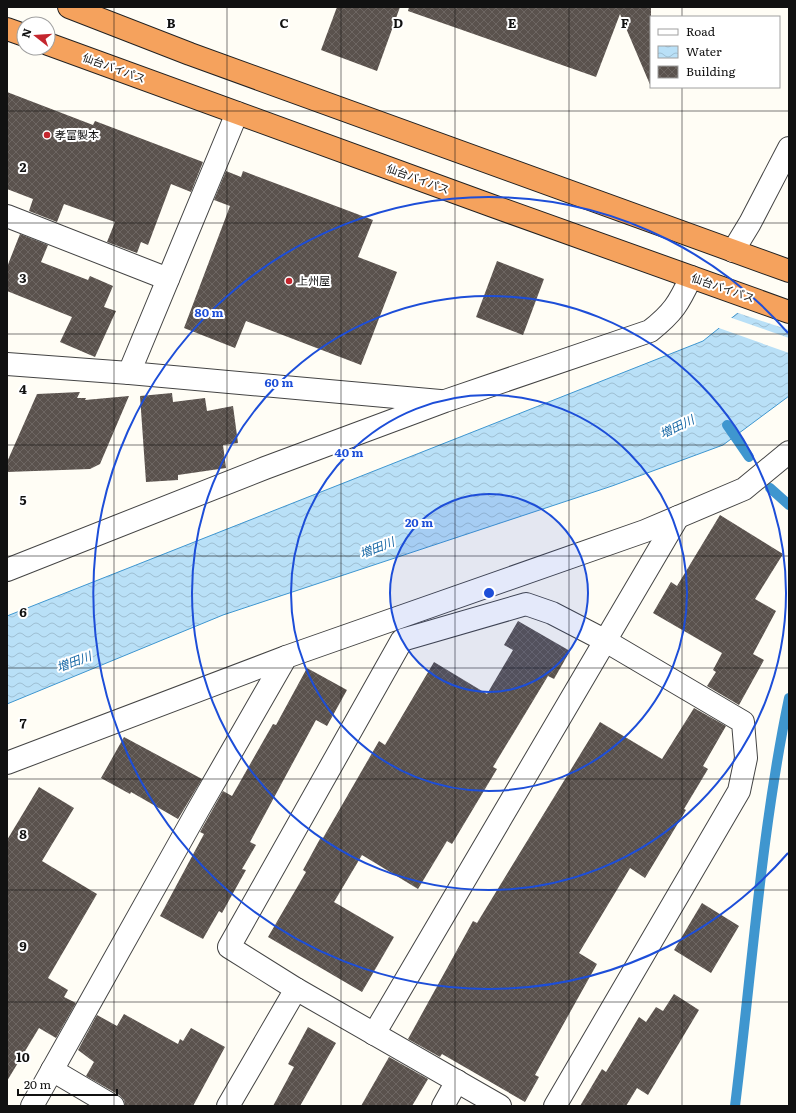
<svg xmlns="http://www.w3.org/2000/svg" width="796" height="1113" viewBox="0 0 796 1113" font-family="Literata,'Noto Sans JP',serif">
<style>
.water{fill:url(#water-waves);stroke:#3f96cf}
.pier{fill:#fffdf5}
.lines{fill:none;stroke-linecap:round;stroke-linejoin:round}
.stream{stroke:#3f96cf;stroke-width:10}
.building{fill:url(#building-cross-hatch)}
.minor-casing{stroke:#444;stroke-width:24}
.highway-casing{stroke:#222;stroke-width:24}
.minor{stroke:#fff;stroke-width:22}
.highway{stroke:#f5a25d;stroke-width:22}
.grid{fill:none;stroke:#111;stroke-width:1;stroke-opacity:0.55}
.ring{fill:none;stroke:#1d4ed8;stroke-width:2}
.poi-dot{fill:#c4262e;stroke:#fff;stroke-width:1.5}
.labels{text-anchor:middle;stroke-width:4;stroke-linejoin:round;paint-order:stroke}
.street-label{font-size:11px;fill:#111;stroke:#fff}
.poi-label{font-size:11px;fill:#111;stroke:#fff;text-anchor:start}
.water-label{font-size:12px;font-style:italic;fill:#1768a6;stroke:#fff}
.grid-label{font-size:13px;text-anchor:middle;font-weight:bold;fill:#111;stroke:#fff;stroke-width:4;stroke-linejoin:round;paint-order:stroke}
.centre{fill:#1d4ed8;stroke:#fff;stroke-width:2}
.ring-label{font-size:12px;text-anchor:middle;font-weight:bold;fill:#1d4ed8;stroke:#fff;stroke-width:4;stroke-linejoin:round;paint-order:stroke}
</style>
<defs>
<pattern id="water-waves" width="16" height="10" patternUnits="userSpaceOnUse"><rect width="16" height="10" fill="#b9e0f7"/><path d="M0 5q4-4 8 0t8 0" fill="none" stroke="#9ebfd3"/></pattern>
<pattern id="building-cross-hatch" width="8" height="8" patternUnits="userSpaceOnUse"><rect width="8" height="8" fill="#5a524d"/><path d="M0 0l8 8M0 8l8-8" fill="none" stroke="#6d6662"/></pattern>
</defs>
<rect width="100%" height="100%" fill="#fffdf5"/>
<path class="water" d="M789,272V396L723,445L612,486L223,615L7,704V616L703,341Z"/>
<g class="pier">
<path d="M789,270V330L735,312L788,271Z"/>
<path d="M729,317L789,338V353L716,327Z"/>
</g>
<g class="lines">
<g class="stream">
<path d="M727,425L749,457"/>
<path d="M770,488L789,505"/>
<path d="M735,1106C752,970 761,832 789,698"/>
</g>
</g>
<g class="building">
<path d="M337,7H400L377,71L321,50Z"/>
<path d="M409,7H651V87L620,14L596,77L408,11Z"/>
<path d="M7,92L93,125L95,121L203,162L191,192L171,184L148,245L141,242L137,253L107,242L115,222L64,204L57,222L29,211L33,199L7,189Z"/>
<path d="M226,171L241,177L243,171L373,220L358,257L397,272L361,365L246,321L235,348L184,328L230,206L214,200Z"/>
<path d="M20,234L48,245L41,262L88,280L90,276L113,286L104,307L116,311L95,357L60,342L72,317L7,291V267Z"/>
<path d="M497,261L544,279L523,335L476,317Z"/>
<path d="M80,392L77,398H86L85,400L129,396L100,464L90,469L7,472V462L37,394Z"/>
<path d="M172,393L173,402L205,398L207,411L233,406L238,443L223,445L226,468L178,475V480L146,482L140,396Z"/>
<path d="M720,515L783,554L755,599L776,611L753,654L764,660L739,705L707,686L716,672L713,670L722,653L653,613L671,582L677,586Z"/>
<path d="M518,621L570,651L554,679L548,676L493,767L497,769L452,844L447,841L418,889L362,855L334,902L394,937L362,992L268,937L306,872L303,870L321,837L323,838L379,741L385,745L434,662L487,694L513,650L504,645Z"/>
<path d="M307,668L347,690L327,726L316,720L250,842L256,845L242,869L246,870L222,913L219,911L203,939L160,916L204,834L200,832L223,791L232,796L273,724L276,725Z"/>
<path d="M694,708L726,726L703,766L708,769L684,809L686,810L645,878L630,868L579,953L597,964L535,1075L539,1077L525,1102L442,1054L440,1057L408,1039L473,921L477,923L600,722L662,759Z"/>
<path d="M124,737L202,779L178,819L131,792L130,794L101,778Z"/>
<path d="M39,787L74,808L42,861L97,894L48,978L68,990L64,997L76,1003L56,1038L39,1028L7,1081V840Z"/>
<path d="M702,903L739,926L711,973L674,950Z"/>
<path d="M674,994L699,1010L648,1095L637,1088L626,1106H580L602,1069L606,1072L639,1017L646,1022L656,1007L663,1011Z"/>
<path d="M124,1014L178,1044L180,1039L183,1041L191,1028L225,1047L193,1106H125L124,1100L119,1095L86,1076L94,1062L78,1050L97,1015L117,1026Z"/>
<path d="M308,1027L336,1043L300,1106H273L294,1067L288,1064Z"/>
<path d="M389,1057L428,1079L412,1106H361Z"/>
</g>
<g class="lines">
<g class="minor-casing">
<g id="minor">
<path d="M7,216L168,279"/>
<path d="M733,251L750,223L789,148"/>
<path d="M7,364L129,373L440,401"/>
<path d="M129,373L237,113"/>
<path d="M7,570L265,468L445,401L650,331C673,313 679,303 691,277"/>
<path d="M7,763L286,657"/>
<path d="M374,1034L678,517"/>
<path d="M52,1070L113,1106"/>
<path d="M32,1106L198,810L286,657L645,531L744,489L789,452"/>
<path d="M228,1106L296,989"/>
<path d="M443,1106L457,1081"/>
<path d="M500,1106L296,989L229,947L402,640L526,604L552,613L604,640L743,722L746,758L739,791L555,1106"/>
</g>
</g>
<g class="highway-casing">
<g id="highway">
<path d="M69,7L190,54L789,271"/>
<path d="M7,29L24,35"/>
<path d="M48,44L490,205L789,312"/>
</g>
</g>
<use href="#minor" class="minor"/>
<use href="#highway" class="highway"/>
</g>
<path class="grid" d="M114,7V1106M227,7V1106M341,7V1106M455,7V1106M569,7V1106M682,7V17M682,87V1106M7,111H789M7,223H789M7,334H789M7,445H789M7,556H789M7,668H789M7,779H789M7,890H789M7,1002H789"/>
<circle cx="489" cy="593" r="99" fill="#1d4ed8" fill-opacity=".12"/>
<g class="ring">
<circle cx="489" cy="593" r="99"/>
<circle cx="489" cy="593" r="198"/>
<circle cx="489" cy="593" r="297"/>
<path d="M788 853A396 396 0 1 1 788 333"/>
</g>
<g class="poi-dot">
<circle cx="47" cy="135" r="4"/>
<circle cx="289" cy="281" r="4"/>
</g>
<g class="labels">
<g class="street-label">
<text transform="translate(114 68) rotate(20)" y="4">仙台バイパス</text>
<text transform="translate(418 179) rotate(20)" y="4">仙台バイパス</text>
<text transform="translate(723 288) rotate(19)" y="4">仙台バイパス</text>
</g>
<g class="poi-label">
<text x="55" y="139">孝富製本</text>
<text x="297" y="285">上州屋</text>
</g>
<g class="water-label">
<text transform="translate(677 427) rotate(-26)" y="4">増田川</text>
<text transform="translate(377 548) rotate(-21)" y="4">増田川</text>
<text transform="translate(74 662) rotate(-20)" y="4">増田川</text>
</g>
</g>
<g class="grid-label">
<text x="171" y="28">B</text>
<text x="284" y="28">C</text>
<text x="398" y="28">D</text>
<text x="512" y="28">E</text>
<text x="625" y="28">F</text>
<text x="23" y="172">2</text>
<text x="23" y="283">3</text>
<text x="23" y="394">4</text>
<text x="23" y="505">5</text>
<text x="23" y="617">6</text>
<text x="23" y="728">7</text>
<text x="23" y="839">8</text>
<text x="23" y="951">9</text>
<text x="23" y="1062">10</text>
</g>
<circle cx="489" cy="593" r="6" class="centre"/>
<g class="ring-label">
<text x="209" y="317">80 m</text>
<text x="279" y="387">60 m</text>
<text x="349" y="457">40 m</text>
<text x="419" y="527">20 m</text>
</g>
<rect width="796" height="1113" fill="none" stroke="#111111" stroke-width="16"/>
<rect x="650" y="16" width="130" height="72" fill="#ffffff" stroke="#a0a0a0"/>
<rect x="658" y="29" width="20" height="6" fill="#ffffff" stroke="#a0a0a0"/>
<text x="686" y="36" font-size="12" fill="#111111">Road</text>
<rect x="658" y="46" width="20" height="12" fill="url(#water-waves)" stroke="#a0a0a0"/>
<text x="686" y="56" font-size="12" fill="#111111">Water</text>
<rect x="658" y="66" width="20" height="12" fill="url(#building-cross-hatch)" stroke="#a0a0a0"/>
<text x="686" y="76" font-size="12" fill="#111111">Building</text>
<g transform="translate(36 36) rotate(287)"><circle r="19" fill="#ffffff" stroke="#a0a0a0"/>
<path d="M0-3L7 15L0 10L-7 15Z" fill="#c4262e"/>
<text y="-6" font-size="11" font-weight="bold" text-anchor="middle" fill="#111111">N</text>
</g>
<path d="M18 1089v6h99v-6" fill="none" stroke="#111111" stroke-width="2"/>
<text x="24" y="1089" font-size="12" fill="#111111" stroke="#ffffff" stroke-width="3" paint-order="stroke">20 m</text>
</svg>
